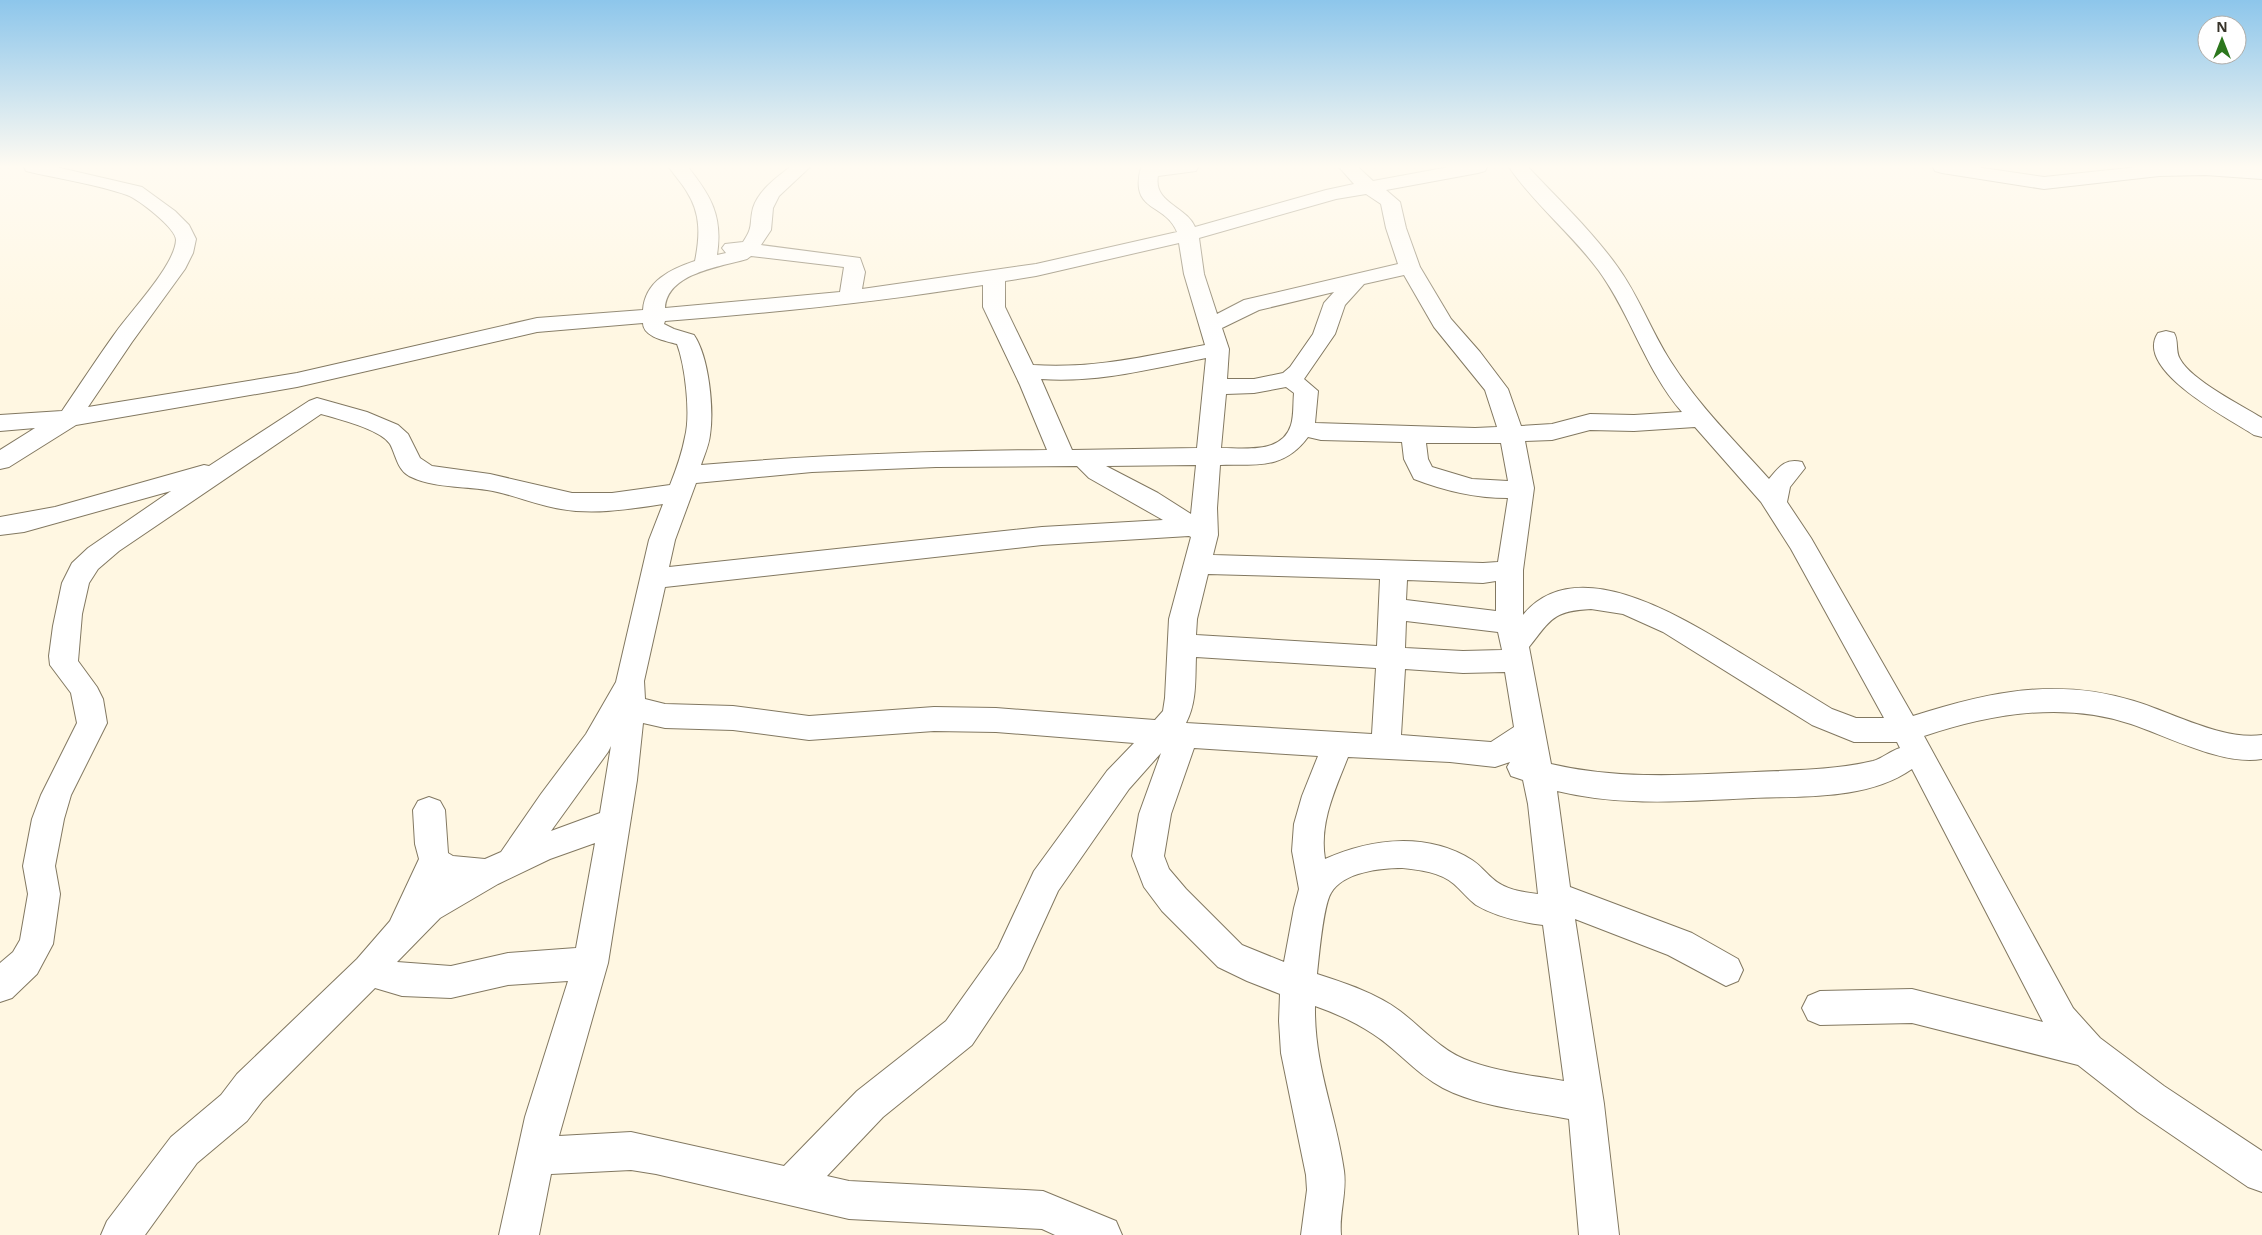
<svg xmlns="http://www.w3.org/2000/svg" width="2262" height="1235" viewBox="0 0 2262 1235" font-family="'Noto Sans',sans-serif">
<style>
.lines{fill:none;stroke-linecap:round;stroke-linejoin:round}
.minor-casing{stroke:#827861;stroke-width:2}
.minor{fill:#fff;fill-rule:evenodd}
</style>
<rect width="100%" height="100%" fill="#fff7e2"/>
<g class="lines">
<g class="minor-casing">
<g id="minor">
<path d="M24,167H56L142,187L175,211L189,225L196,239L193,253L185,269L132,342L88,407L297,373L537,318L643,310C645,281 671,269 695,261C700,236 701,214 687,192C682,183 674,175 669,167H688C711,196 723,216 717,255L726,253L722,248L725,244L743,242C754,226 749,224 753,208C759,190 776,178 790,167H810L779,196L773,208L771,230L761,245L860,258L865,272L862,289L1036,264L1177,232C1165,202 1129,213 1141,167H1198L1196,171L1158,176C1153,203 1186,206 1195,227L1326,190L1354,184L1339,167H1358L1373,181L1449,167H1487L1485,171L1478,173L1386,190L1400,202L1406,228L1420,267L1451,319L1480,352L1508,389L1521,426L1552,424L1590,414L1634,415L1682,412C1646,371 1631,315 1599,271C1572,234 1534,204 1509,167H1528C1558,199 1591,230 1617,266C1639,296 1651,331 1671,362C1698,405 1735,441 1769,479C1779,467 1785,458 1802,462L1805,468L1790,487L1787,502L1811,538L1913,716C1988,692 2056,677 2134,701C2171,712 2223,741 2262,735V759C2223,766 2167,736 2131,724C2063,701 1990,714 1924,736L2073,1008L2100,1038L2164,1086L2262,1151V1192L2248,1187L2138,1112L2078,1065L1912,1023L1820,1025L1808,1020L1802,1008L1808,996L1820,991L1912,989L2043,1022L1912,769C1868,800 1804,796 1753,798C1687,801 1622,807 1557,791L1570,887L1692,933L1738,959L1743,970L1738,981L1726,986L1668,955L1575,919L1604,1104L1619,1235H1579L1569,1119C1528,1111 1480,1107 1443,1088C1416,1074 1398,1050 1373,1034C1355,1022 1335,1013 1315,1006C1314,1067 1336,1113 1344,1171C1347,1193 1339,1213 1341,1235H1301L1307,1190L1306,1175L1281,1053L1279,1021L1280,994L1247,981L1218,967L1162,911L1144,887L1132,856L1139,814L1161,753L1129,789L1058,891L1022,970L972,1045L883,1117L827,1176L849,1181L1043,1191L1116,1221L1122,1235H1055L1042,1229L849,1219L656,1174L631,1170L551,1174L539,1235H499L525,1117L568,981L508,985L451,998L402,996L375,988L263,1100L247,1121L197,1163L145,1235H101L107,1221L171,1137L221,1095L237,1074L357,959L390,921L419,859L415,844L413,810L418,801L429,797L440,801L445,810L448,853L453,856L485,859L501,852L541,794L586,734L616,682L649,540L663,504C629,509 595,515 561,509C536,505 512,494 487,490C462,486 433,488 409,476C397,469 396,455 390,444C380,429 338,419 321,414L119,551L98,569L89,583L82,614L78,661L97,687L103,699L107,723L71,795L64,819L55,866L60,894L53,944L37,974L12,998L0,1002V963L13,952L20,940L28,894L23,866L32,819L41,795L77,723L71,693L50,665L49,656L53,626L62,583L72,563L88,548L171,491L24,532L0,535V517L55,507L204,465L209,466L309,401L317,398L367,412L398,425L408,434L420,458L432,466L490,474L572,493H612L670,485C676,470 682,453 685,437C691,414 685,365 677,344C666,341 643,337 643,323L537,332L297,387L76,425L9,467L0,469V450L35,428L0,431V415L62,411C80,385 97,358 116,332C131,311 175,265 176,240C176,228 138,199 127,195C96,184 59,179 26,171ZM1366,194L1381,204L1386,228L1398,264L1244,300L1217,314L1204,274L1199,238L1336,199ZM1179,243L1184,274L1205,345C1146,356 1095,369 1033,365L1005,307V281L1036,276ZM751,256L844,267L840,292L665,308C667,273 720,267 747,259ZM1404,275L1434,327L1485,390L1497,427L1475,428L1315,423L1318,391L1304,379L1335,334L1345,305L1364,284ZM983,285V307L1020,385L1047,450C931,451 817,455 701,465C704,456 709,445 710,435C714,409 709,357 694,335L674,329L664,324L665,321C771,313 878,302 983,285ZM1334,292L1324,303L1313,334L1290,367L1283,373L1254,379H1227L1229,349L1222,328L1259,310ZM1206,358L1197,448L1072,450L1041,379C1097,383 1151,369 1206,358ZM1286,387L1294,393C1293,403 1294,416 1291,425C1282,454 1245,448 1221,448L1226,394L1254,393ZM1695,427L1761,502L1791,549L1884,718H1856L1832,709C1803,691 1773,673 1744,655C1689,622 1578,548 1523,615V570L1534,488L1525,441L1552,440L1590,430L1634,431ZM1308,437L1321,440L1402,442L1404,459L1414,479C1445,491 1475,498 1508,498L1498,562L1483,563L1213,555L1218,535L1217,508L1220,465C1256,464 1284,470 1308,437ZM1426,443H1501L1508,481L1472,479L1432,467L1428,459ZM1196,465L1191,514L1158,493L1106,466ZM1077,466L1089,478L1163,520L1042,527L669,567L675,540L696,483L812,472L936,467ZM1189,536L1191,537L1169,619L1165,698L1163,711L1155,720L996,708L934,707L809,716L733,706L665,704L645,699L644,681L665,587L1042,545ZM1208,574L1380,579L1377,646L1196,635L1197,619ZM1407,580L1483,583L1496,581V611L1406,600ZM1591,609L1623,614L1663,632L1812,725L1854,742H1897L1900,748C1890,751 1883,758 1873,761C1835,770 1794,770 1755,772C1686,775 1619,780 1551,764L1529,647C1551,619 1553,611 1591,609ZM1406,621L1498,632L1502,650L1463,651L1405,648ZM1196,657L1376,668L1372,734L1186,723C1197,702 1195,679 1196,657ZM1405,669L1463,673L1505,672L1514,727L1491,742L1401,735ZM643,723L665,728L733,730L809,740L934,731L996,732L1134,743L1107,771L1034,871L998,948L946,1021L857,1091L784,1166L631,1132L559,1136L608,963L637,780ZM611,746L600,813L551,831L608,752ZM1194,748L1318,756L1302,796L1294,824L1292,851L1299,889L1294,908L1284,962L1242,945L1186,889L1169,869L1164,856L1171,814ZM1348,757L1450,762L1495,767L1510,762L1507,767L1511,776L1523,780L1528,804L1538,894C1522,892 1505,890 1492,878C1485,872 1480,865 1472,860C1427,832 1372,838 1325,859C1319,823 1335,790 1348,757ZM595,843L576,948L508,953L451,966L397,962L440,918L498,884L550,859ZM1402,868C1420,870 1440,872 1454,884C1462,891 1468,899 1476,905C1496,917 1520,922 1543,925L1564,1081C1532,1075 1495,1072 1464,1059C1440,1049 1421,1027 1400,1011C1376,993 1345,983 1317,974C1319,957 1323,906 1331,893C1343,872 1381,868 1402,868Z"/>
<path d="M1933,167H1976L2044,177L2138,167H2262V179L2205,175L2159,176L2044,189L1942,173L1935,171Z"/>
<path d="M2166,331L2174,333C2179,341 2175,351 2180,359C2191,380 2241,405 2262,418V437L2254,435C2230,419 2133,370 2158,333Z"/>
</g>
</g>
<use href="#minor" class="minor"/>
</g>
<linearGradient id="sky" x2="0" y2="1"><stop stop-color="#8dc6eb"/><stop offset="0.49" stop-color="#fffbf2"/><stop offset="1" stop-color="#fffbf2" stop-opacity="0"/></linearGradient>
<rect width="2262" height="340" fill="url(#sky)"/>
<g transform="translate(2222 40)"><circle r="24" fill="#ffffff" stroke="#afada9"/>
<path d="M0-4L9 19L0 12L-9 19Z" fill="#2c771d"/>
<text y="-8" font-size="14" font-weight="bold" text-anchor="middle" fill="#373329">N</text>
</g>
</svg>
